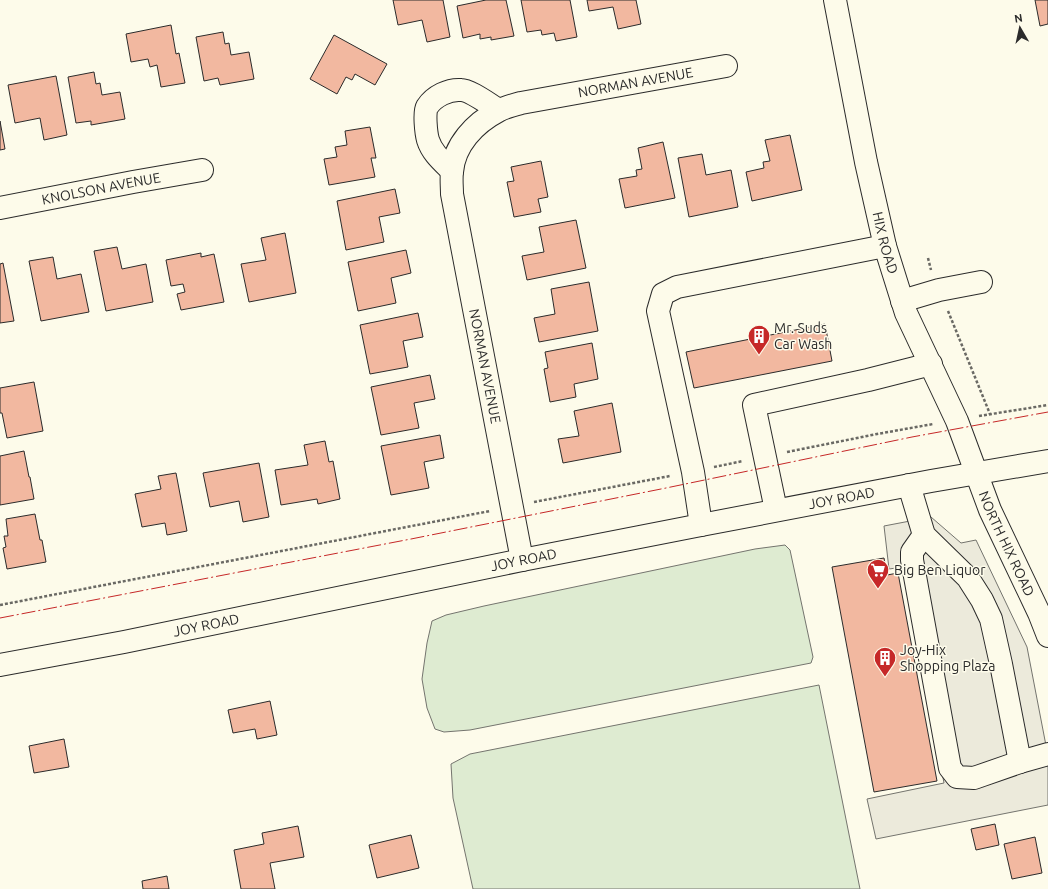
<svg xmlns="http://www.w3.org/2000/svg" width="1048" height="889" viewBox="0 0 1048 889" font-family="Ubuntu,sans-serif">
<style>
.green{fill:#deebd1;stroke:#74746e}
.parking{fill:#eceadb;stroke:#74746e}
.building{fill:#f2b8a0;stroke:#2b2b2b}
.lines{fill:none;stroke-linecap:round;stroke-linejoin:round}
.minor-casing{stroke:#2b2b2b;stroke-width:24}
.path{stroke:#6a6964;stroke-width:2.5;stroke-dasharray:3 2;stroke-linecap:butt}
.minor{stroke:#fdfbea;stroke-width:22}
.power{stroke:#c62828;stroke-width:1;stroke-dasharray:14 3 2 3;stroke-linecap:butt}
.labels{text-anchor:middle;stroke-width:3;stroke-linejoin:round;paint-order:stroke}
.street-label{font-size:14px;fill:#2b2b2b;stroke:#fdfbea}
.poi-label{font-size:14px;fill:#2b2b2b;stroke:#fdfbea;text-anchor:start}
</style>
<rect width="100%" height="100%" fill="#fdfbea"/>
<g class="green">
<path d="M785,545L790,550L813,657L811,663L470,730L444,732L435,729L427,708L422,679L427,643L432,621L446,615L484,606L755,549Z"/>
<path d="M819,685L860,889H473L453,798L451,764L470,754Z"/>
</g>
<path class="parking" d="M931,517L961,543L976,540L1027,647L1048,756V805L876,839L867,799L944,783L903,567L889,569L884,526Z"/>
<g class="building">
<path d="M393,0H443L450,37L427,42L422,20L398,25Z"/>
<path d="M486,0H506L514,36L491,40V37L480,39V34L463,38L457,6Z"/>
<path d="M521,0H570L577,37L556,41L554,33L542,35L541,30L527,32Z"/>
<path d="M587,0H636L641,24L618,29L613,7L589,11Z"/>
<path d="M1035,0H1048V24L1040,26Z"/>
<path d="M171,25L176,54L179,53L185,83L161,87L157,65L150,67L148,59L131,62L126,34Z"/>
<path d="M223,32L225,44L229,43L231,55L249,52L254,79L220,85L218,78L204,81L196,37Z"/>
<path d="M334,35L387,64L375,85L355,74L352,80L346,77L337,94L310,79Z"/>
<path d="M94,72L96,84L100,83L102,95L120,92L125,119L91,125V121L76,123L68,77Z"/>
<path d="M56,76L67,135L44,140L40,118L15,123L8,85Z"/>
<path d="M0,121L5,149L0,150Z"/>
<path d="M370,127L376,158H371L375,177L329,185L324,159L337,157L335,147L347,145L345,131Z"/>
<path d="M790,135L802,190L752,201L746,172L764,168L763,162L770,161L765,140Z"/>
<path d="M663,142L675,198L625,208L619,179L637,176L636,170L642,169L638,148Z"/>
<path d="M702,154L706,175L731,170L738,207L689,217L678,158Z"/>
<path d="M541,161L548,197L538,199L541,212L514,217L507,182L514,181L511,167Z"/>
<path d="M395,189L400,213L379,217L384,242L346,250L337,201Z"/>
<path d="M576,220L586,268L527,280L522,256L544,252L539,227Z"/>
<path d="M285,233L296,293L249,302L241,264L266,260L261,238Z"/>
<path d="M117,247L122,269L146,264L153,302L106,311L94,251Z"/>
<path d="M406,250L411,273L391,278L396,303L358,311L348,262Z"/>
<path d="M201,253V257L214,254L224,302L181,310L177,294L185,292L183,284L171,286L166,260Z"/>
<path d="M53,257L57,279L81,274L89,312L41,321L29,261Z"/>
<path d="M3,263L14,321L0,323V264Z"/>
<path d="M589,282L598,331L539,342L534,318L555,314L551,289Z"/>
<path d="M418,313L423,337L403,341L408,367L370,374L360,325Z"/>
<path d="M825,324L832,361L694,388L686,352Z"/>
<path d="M592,343L598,379L574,384L576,397L550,402L544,369L548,368L545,352Z"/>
<path d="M430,375L435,399L414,403L419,428L381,435L371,387Z"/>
<path d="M34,382L43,431L7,438L2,413H0V388Z"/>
<path d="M612,403L621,452L563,463L558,439L579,436L574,411Z"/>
<path d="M440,435L444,458L424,462L429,488L391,495L381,446Z"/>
<path d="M325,441L329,462L333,461L340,499L318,504L317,499L281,505L275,470L308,465L304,445Z"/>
<path d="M24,451L29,477H30L34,499L0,505V456Z"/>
<path d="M259,463L269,517L243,522L239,501L210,507L203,473Z"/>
<path d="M176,473L187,531L167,535L165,523L142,527L135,494L161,489L158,476Z"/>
<path d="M35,514L40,540H42L46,562L7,569L3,548L6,547L4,536H8L6,519Z"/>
<path d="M884,558L887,575L898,573L937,781L874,792L832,567Z"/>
<path d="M270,701L277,735L257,739L255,729L233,733L228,710Z"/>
<path d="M64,739L69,767L34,773L29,746Z"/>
<path d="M995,824L999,845L976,850L971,829Z"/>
<path d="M298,826L304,857L270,863L275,889H241L234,850L264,844L262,833Z"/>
<path d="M411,835L419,868L377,878L369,845Z"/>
<path d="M1035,837L1042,873L1012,879L1004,844Z"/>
<path d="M167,876L169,889H143L142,881Z"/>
</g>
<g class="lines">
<g class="minor-casing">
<g id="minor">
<path id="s1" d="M835,0L866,162L885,246L906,313L957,421L990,510L1039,613L1048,636"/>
<path d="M452,171C443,162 432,153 428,140C426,133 424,112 427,107C434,96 449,89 461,90C470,90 490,105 499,110"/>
<path id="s2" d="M0,208L133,182L202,170"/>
<path d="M902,301L939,290L981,282"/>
<path d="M909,485L924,535L968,578L982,600L991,619L1001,664L1020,762L1048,754"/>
<path d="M776,510L754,405L868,380L931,364"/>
<path d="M701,525L693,472L658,311L663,294L677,287L885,246"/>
<path d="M924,535L912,552V560L950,768L957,777L974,778L1020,762"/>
<path id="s3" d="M522,560L452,194C452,187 451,179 452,172C454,145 475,123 498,111C505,107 513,105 521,103L726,66"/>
<path id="s4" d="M0,665L124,642L522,560L701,525L931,481L1048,461"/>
</g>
</g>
<g class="path">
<path d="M928,258L931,270"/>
<path d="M948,311L990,414"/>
<path d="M979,416L1048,405"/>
<path d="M787,452L877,434L933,424"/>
<path d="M714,467L743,461"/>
<path d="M534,502L670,476"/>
<path d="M0,605L490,511"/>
</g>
<use href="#minor" class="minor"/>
<path class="power" d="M0,618L411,539L666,488L912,437L1048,412"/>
</g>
<defs>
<g id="building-pin" transform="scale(1.15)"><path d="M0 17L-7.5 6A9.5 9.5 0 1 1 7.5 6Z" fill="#c62828" stroke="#fdfbea"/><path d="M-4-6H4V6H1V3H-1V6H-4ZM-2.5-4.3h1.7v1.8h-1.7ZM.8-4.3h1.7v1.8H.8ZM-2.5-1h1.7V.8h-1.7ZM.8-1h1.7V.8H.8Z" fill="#fff"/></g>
<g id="supermarket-pin" transform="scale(1.15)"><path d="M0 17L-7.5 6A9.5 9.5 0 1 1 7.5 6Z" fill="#c62828" stroke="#fdfbea"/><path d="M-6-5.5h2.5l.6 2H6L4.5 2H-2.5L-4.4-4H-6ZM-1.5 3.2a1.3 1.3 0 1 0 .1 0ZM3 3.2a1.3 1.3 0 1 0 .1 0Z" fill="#fff"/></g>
</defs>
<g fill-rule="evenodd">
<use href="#building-pin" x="759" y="336"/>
<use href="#supermarket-pin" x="878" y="570"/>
<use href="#building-pin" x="885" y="658"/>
</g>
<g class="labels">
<g class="street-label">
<text dy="5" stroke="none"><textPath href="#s3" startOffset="615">NORMAN AVENUE</textPath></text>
<text dy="5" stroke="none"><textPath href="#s2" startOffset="103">KNOLSON AVENUE</textPath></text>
<text dy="5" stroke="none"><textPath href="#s1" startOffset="248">HIX ROAD</textPath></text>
<text transform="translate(485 366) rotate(79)" y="5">NORMAN AVENUE</text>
<text dy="5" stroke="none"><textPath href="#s4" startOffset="858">JOY ROAD</textPath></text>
<text dy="5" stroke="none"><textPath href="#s1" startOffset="573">NORTH HIX ROAD</textPath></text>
<text dy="5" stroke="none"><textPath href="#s4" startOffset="534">JOY ROAD</textPath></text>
<text dy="5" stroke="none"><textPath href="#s4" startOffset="210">JOY ROAD</textPath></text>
</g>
<g class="poi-label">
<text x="774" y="333">Mr. Suds<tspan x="774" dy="16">Car Wash</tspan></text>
<text x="894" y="575">Big Ben Liquor</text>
<text x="900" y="655">Joy-Hix<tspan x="900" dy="16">Shopping Plaza</tspan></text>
</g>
</g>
<g transform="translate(1020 28) rotate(351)" stroke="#fdfbea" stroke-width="3" paint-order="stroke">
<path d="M0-3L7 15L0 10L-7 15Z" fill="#2b2b2b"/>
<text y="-6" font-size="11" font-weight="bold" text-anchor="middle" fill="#2b2b2b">N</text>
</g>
</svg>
